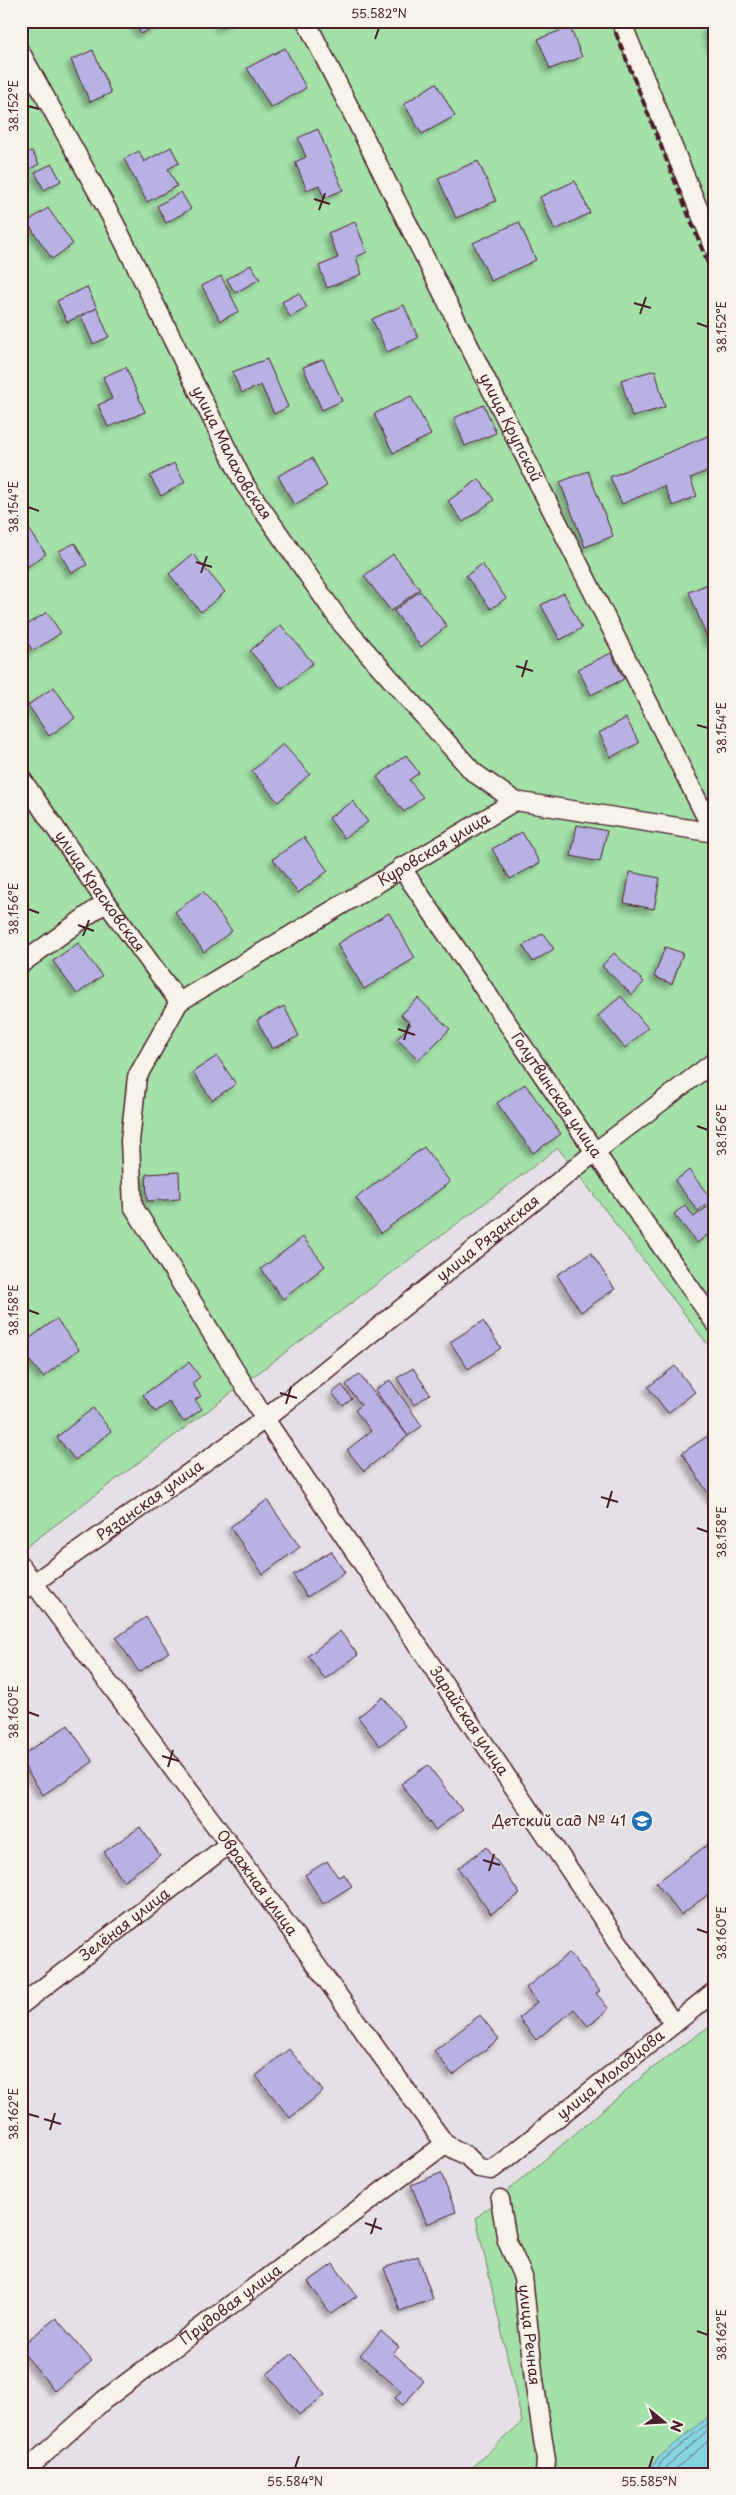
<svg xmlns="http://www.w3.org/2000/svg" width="736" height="2495" viewBox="0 0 736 2495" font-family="'Playpen Sans',sans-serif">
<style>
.green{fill:#a3e1a9;stroke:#76806a}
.water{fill:#85d5e0;stroke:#6d8c98}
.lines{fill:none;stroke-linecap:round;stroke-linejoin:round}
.shore{stroke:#626873;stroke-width:1}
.building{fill:#b7b2e3;stroke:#4a1f2b;filter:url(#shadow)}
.street-casing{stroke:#4a1f2b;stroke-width:21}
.street{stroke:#f7f3e8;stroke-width:18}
.rail{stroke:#4a1f2b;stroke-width:4;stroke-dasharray:8 4;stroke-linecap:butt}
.ticks{fill:none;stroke:#4a1f2b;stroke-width:2}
.labels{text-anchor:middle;stroke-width:4;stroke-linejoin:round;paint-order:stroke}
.street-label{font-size:15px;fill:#4a1f2b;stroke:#f7f3e8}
.poi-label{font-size:15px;fill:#4a1f2b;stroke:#f7f3e8;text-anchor:end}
.neatline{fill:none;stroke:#4a1f2b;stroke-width:2}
.ticks-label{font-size:12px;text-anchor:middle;fill:#4a1f2b}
</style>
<defs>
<filter id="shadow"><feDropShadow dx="-4.5" dy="4.5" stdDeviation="2.5" flood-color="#0004"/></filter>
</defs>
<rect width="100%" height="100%" fill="#e4e0e6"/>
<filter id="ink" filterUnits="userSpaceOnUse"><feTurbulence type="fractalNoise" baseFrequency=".02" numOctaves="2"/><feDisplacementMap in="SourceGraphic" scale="10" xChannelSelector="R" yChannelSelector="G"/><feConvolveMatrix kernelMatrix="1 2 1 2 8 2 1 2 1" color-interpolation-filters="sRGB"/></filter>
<g filter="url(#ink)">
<g class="green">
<path d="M21,21H715V1354L558,1148L22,1550Z"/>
<path d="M715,2022V2411L660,2457L647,2474H464L522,2422L476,2218L650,2070Z"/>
</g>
<path class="water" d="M715,2411V2474H647L659,2457Z"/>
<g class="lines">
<g class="shore">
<path d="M653,2474L663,2460L715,2417"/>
<path d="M661,2474L668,2465L715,2425"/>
<path d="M670,2474L715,2435"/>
</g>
</g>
<g class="building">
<path d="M134,21H158L160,24L141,34Z"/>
<path d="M218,21H235L221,28Z"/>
<path d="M715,26V48L713,49L706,29Z"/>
<path d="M570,27L582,57L550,69L538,39Z"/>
<path d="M285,48L306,88L271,108L247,68Z"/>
<path d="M93,50L111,93L90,102L71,60Z"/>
<path d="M436,83L455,116L422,134L404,104Z"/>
<path d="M318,129L343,190L324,198L319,185L307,190L295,162L306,157L298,138Z"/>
<path d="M21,146L25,154L32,151L39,164L21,174Z"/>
<path d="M171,147L179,163L168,169L177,186L147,202L124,159L139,151L144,162Z"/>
<path d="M478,161L496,201L456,218L438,178Z"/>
<path d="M52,164L61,181L44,190L35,172Z"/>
<path d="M575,181L590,213L555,230L540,197Z"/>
<path d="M181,192L191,209L166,223L157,206Z"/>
<path d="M48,208L73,244L52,259L27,222Z"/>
<path d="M355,222L367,252L356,257L362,274L327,288L319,266L338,258L328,233Z"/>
<path d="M519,222L536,260L491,281L473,243Z"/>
<path d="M251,265L260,279L235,293L227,279Z"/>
<path d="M221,276L239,311L220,321L202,286Z"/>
<path d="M87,287L97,308L67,322L57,301Z"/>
<path d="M299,293L307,308L290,317L282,302Z"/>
<path d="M404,305L418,338L387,352L372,319Z"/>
<path d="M97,308L109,337L93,344L81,316Z"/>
<path d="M267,359L288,407L274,414L261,385L242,393L232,372Z"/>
<path d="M323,359L342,401L322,410L303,367Z"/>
<path d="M126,367L145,412L108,427L98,405L112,399L103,377Z"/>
<path d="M655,370L665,407L632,417L621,380Z"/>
<path d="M411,396L431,435L393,453L374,414Z"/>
<path d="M484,405L496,433L465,446L454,418Z"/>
<path d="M715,433V468L690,478L697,496L673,506L664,486L622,504L610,477Z"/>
<path d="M312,458L327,486L294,505L278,476Z"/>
<path d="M174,463L185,482L161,496L150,476Z"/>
<path d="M588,471L613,536L585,547L560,482Z"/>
<path d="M479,479L494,500L463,522L448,501Z"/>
<path d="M21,517L46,554L21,571Z"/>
<path d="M75,543L87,565L71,573L59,551Z"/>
<path d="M193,554L225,592L201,612L169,574Z"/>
<path d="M393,554L420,589L391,611L364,576Z"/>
<path d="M482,564L506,598L491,609L466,576Z"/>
<path d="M715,581V641L709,643L689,592Z"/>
<path d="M420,591L447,626L421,647L394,611Z"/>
<path d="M564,593L582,628L560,640L541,605Z"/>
<path d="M47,612L61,633L33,651L21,633V629Z"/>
<path d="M281,625L313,663L282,689L250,651Z"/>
<path d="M611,653L624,679L591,695L578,669Z"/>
<path d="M54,687L75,718L49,736L28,705Z"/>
<path d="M626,718L639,743L611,757L599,733Z"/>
<path d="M283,744L310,774L278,802L252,771Z"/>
<path d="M406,755L419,773L409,780L423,797L404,812L377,777Z"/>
<path d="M353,801L368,822L344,838L329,818Z"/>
<path d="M577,825L607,831L600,862L571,856Z"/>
<path d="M522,832L540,863L510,879L492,849Z"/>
<path d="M304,837L328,871L298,893L273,859Z"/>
<path d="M630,872L660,878L654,909L624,903Z"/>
<path d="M203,891L232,931L204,952L175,912Z"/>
<path d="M389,913L415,958L364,989L337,944Z"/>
<path d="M543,933L554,949L533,962L523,946Z"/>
<path d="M78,943L102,976L77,994L53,961Z"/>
<path d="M665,947L683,953L672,984L654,977Z"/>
<path d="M614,953L644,982L632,995L602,966Z"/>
<path d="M621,996L648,1028L625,1048L598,1016Z"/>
<path d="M418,998L450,1029L419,1060L397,1039L411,1024L401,1015Z"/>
<path d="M284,1006L299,1036L272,1049L257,1020Z"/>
<path d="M217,1056L236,1084L212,1100L193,1072Z"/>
<path d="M525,1084L561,1134L533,1153L497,1103Z"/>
<path d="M424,1147L450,1182L381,1233L356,1198Z"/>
<path d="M689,1170L712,1200L698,1211L675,1181Z"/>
<path d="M179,1172L180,1199L147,1201L146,1174Z"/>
<path d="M715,1201V1229L697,1243L674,1214L685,1205L694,1217Z"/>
<path d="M303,1237L325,1266L283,1299L261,1269Z"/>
<path d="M591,1253L615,1289L581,1312L557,1275Z"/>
<path d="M56,1319L79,1349L43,1377L21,1350V1345Z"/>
<path d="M483,1321L501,1348L468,1369L450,1342Z"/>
<path d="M189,1362L200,1377L192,1383L201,1396L195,1400L202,1409L184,1422L169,1402L156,1412L143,1395Z"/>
<path d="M675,1366L695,1392L668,1413L648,1387Z"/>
<path d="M413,1368L430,1394L414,1405L397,1378Z"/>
<path d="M359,1374L408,1436L364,1471L347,1450L371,1431L355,1410L361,1405L346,1385Z"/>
<path d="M390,1380L422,1426L408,1436L375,1390Z"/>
<path d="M342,1385L352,1399L343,1406L332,1393Z"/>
<path d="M93,1408L111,1431L75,1460L57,1437Z"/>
<path d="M715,1431V1500L713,1501L682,1453Z"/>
<path d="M267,1500L300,1547L263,1574L230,1527Z"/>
<path d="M331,1551L345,1573L307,1597L293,1575Z"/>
<path d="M146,1617L169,1652L139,1672L116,1638Z"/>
<path d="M340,1631L358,1655L325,1679L308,1656Z"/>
<path d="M383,1697L405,1726L380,1746L358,1717Z"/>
<path d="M68,1725L93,1762L43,1795L21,1761V1756Z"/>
<path d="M428,1765L462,1810L435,1830L401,1784Z"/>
<path d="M140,1827L160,1855L123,1881L104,1852Z"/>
<path d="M715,1839V1889L681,1915L656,1883Z"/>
<path d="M487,1847L520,1894L491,1914L458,1868Z"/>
<path d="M327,1861L338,1877L344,1874L352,1886L323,1904L305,1875Z"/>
<path d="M569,1953L600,1991L596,1993L609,2009L588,2026L574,2009L536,2040L519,2018L537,2002L526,1988Z"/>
<path d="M480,2015L499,2039L453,2075L434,2051Z"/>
<path d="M289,2049L323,2091L290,2118L256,2076Z"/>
<path d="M441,2173L456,2212L427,2224L411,2185Z"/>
<path d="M418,2256L433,2299L400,2311L384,2268Z"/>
<path d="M333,2264L357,2296L331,2314L308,2282Z"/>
<path d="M56,2318L92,2361L55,2391L21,2350V2346Z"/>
<path d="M381,2331L399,2347L393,2353L424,2381L403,2405L395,2398L401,2391L360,2355Z"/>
<path d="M292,2354L325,2395L299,2415L267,2374Z"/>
</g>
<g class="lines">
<g class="street-casing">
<g id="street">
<path id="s1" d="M306,21L714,833"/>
<path d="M621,21L715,249"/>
<path id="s2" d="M21,53L114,222L245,485L342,624L473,772L515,801"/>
<path id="s3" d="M21,778L106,902L179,1002"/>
<path id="s4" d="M401,867L595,1152L715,1323"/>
<path d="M21,964L106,902"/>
<path id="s5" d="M21,1566L229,1844L445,2144L467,2156L479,2168L491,2170L506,2159L715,1991"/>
<path id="s6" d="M21,1592L265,1419L595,1152L715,1061"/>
<path id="s7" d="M21,2005L229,1844"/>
<path id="s8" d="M673,2023L265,1419L133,1206L130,1141L137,1077L179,1002L515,801L715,833"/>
<path id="s9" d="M500,2199L507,2241L523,2277L534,2380L546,2460L545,2474"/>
<path id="s10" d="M22,2474L104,2400L445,2144"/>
</g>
</g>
<use href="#street" class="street"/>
<path class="rail" d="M611,21L715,281"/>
</g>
</g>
<path class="ticks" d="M375,39L379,28M28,106L39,109M314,199L330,204M319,210L325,193M634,303L651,308M640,314L646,297M697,323L708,327M28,507L39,511M196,562L212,567M201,573L207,556M516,666L533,671M522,677L527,660M697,725L708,728M28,909L39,913M78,925L94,931M83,936L89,920M398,1029L415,1035M404,1040L409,1024M697,1126L708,1130M28,1310L39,1314M280,1393L297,1398M286,1404L291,1387M601,1497L618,1502M607,1508L612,1491M697,1528L708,1532M28,1712L39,1716M162,1756L179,1761M168,1767L173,1750M483,1860L500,1865M489,1871L494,1854M697,1929L708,1933M28,2114L39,2117M44,2119L61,2124M50,2130L55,2113M365,2223L382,2229M371,2234L376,2218M697,2331L708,2335M295,2468L299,2456M649,2468L653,2456"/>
<defs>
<g id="school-disc" transform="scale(1.125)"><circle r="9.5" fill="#1f6fb2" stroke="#f7f3e8"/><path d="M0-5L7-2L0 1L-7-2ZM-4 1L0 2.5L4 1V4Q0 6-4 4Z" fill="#fff"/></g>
</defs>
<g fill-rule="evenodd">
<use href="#school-disc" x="642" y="1821"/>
</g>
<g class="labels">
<g class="street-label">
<text dy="5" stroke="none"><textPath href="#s1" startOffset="455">улица Крупской</textPath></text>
<text dy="5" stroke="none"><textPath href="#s2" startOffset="452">улица Малаховская</textPath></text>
<text dy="5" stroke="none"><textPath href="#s8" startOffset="1492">Куровская улица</textPath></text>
<text dy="5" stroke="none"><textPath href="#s3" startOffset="138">улица Красковская</textPath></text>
<text dy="5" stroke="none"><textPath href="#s4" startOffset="276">Голутвинская улица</textPath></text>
<text dy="5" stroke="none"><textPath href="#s6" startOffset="586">улица Рязанская</textPath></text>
<text dy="5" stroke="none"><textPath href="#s6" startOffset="158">Рязанская улица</textPath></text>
<text transform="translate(469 1721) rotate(56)" y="5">Зарайская улица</text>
<text dy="5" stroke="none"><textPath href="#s5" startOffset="395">Овражная улица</textPath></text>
<text dy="5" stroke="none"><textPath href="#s7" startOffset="131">Зелёная улица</textPath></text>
<text dy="5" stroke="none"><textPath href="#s5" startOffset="924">улица Молодцова</textPath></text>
<text dy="5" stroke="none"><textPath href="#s10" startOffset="269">Прудовая улица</textPath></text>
<text dy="5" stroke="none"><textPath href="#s9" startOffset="140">улица Речная</textPath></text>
</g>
<g class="poi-label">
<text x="626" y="1826">Детский сад № 41</text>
</g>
</g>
<rect width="736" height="2495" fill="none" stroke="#f7f3e8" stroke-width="55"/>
<g transform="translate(664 2422) rotate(108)" stroke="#f7f3e8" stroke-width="4" paint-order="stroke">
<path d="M0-4L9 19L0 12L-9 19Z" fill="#4a1f2b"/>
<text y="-8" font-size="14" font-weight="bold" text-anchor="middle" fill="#4a1f2b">N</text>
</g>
<rect x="28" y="28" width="680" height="2440" class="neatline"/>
<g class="ticks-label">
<text x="379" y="18">55.582°N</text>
<text transform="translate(14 106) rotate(-90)" y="4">38.152°E</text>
<text transform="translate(722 327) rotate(-90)" y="4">38.152°E</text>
<text transform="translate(14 507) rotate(-90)" y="4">38.154°E</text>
<text transform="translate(722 728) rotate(-90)" y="4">38.154°E</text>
<text transform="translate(14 909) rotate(-90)" y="4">38.156°E</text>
<text transform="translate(722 1130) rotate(-90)" y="4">38.156°E</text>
<text transform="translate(14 1310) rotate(-90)" y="4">38.158°E</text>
<text transform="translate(722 1532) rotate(-90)" y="4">38.158°E</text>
<text transform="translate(14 1712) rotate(-90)" y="4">38.160°E</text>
<text transform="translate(722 1933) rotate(-90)" y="4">38.160°E</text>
<text transform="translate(14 2114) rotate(-90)" y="4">38.162°E</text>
<text transform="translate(722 2335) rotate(-90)" y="4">38.162°E</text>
<text x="295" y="2486">55.584°N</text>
<text x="649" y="2486">55.585°N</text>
</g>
</svg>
